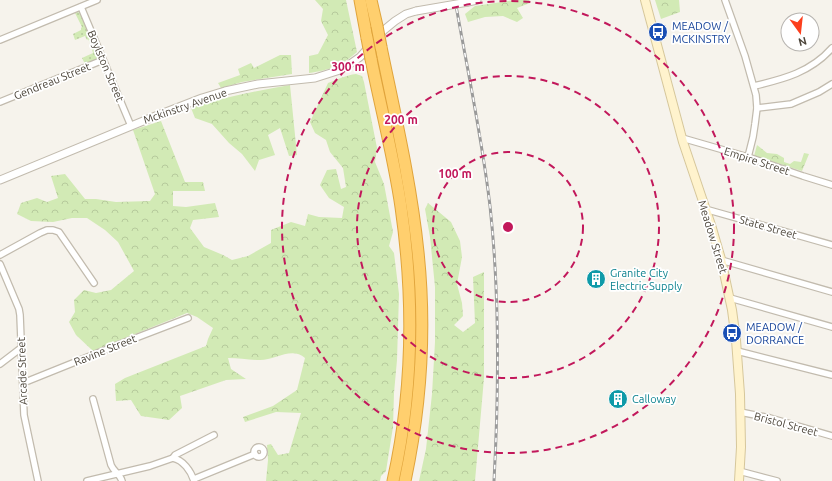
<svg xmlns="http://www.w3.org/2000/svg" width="832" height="481" viewBox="0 0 832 481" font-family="Ubuntu,sans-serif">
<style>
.grass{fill:url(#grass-dots)}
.forest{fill:url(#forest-crowns)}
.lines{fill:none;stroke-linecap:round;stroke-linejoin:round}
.minor-casing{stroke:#c2bbae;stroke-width:8}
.tertiary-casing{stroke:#c2bbae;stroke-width:9}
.secondary-casing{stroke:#d6c79b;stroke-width:10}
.motorway-casing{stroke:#e0a43c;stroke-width:13}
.minor{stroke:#fff;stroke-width:5.5}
.tertiary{stroke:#fff;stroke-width:7}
.secondary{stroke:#fff3cd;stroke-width:8}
.motorway{stroke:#ffcf6e;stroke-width:11}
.rail-casing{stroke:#9a9a9a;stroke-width:3}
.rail{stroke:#fff;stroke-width:1.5;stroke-dasharray:4.5;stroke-linecap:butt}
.tertiary-bridge-casing{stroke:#c2bbae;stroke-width:9;stroke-linecap:butt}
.motorway-bridge-casing{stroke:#e0a43c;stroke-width:13;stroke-linecap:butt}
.tertiary-bridge{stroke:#fff;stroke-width:7}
.motorway-bridge{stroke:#ffcf6e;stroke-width:11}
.ring{fill:none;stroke:#c2185b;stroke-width:2;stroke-dasharray:7 5}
.labels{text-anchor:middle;stroke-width:3.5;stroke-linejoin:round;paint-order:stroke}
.transit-label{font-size:11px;fill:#164399;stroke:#fff;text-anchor:start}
.street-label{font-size:11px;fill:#4b4439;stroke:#fff}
.culture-label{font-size:11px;fill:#0d838f;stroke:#fff;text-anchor:start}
.centre{fill:#c2185b;stroke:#fff;stroke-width:2}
.ring-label{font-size:12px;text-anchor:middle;font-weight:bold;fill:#c2185b;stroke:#fff;stroke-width:3.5;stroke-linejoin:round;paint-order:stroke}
</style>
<defs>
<pattern id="grass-dots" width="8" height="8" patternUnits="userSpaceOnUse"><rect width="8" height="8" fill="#d2eab5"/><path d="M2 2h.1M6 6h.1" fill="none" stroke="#b6ca9c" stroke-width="1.8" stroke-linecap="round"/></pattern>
<pattern id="forest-crowns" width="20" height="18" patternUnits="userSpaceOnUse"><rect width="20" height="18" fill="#d2eab5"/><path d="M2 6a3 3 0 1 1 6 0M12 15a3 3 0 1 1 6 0" fill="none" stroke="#b6ca9c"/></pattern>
</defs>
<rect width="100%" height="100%" fill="#f6f3ec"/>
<g class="grass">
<path d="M78,12L80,13L92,41L90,43L88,39L87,40L85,36L75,40L73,34L81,30V28L82,27L75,13Z"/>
<path d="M93,44L98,58L85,64L82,58L93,53L91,46H89Z"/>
</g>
<g class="forest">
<path d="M315,0H346L357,52C341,66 330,70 309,73V56L318,54L328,35L321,21L323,9Z"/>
<path d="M515,0H529L530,3L517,8L523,18L517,22L503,16L485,17L468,22L465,14L475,6Z"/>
<path d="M655,0H679L680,12L661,19Z"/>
<path d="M280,55H291L292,74L242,82L221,88L218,83L240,75L238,69L251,63L254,68Z"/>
<path d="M356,74L362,76L364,82L377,148L375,162L384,184L393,232L389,246L394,253L399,294L397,360L394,393L393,427L386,471L381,476L380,481H266L268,460L267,445L271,444L278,455L289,453L301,413L276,412L245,422L243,417L273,406L297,390L305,358C292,346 275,360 260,360C249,360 239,358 228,358L231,369L246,379L226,380L180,396L182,408L169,420L141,416L131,400L116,401L115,384L125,378L206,346L208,339L213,328L197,317L187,313L93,351L76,335L69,322L75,312L74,300L84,290L96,293L111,290L134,271L118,242L105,230L87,218H72L53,222L31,221L17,214L21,203L37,198L47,202L58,198L51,176L65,174L85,199H96L116,202L150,201L155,194L133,130L161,121L185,182H203L205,191H173V206L186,207L215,203L219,217L193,220L190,228L204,247L223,255L232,260L248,256L271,243V230L291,222L305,226L308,214L319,217L342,218L344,207L329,198L320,185L327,170L336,169L341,189L346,187L343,168L330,152L326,140L315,133L310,122L328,83C337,80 346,75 356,74Z"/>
<path d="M290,85L297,155L289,156L280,128L268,135L275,155L259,160L255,171L242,154L229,143L212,124L195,118L191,108C223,97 257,91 290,85Z"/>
<path d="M757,145L767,153L777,154L784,158V162L790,164L794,161L801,162L804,153L809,154L802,171L754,156Z"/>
<path d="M428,203L451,222L460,241L462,257L457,284L462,303L463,316L454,325L463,332L475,323L473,277L484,272V378L475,481H419L426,449L432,394L435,342V287L430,237L425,209Z"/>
</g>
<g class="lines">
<g class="minor-casing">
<g id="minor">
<path d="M725,0L745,56L756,95L757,108L755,124L753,137L748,157"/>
<path d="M81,7L131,126"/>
<path d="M0,40L97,0"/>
<path d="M754,86C784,79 811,72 832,48"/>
<path d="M0,102L103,60"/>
<path d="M757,108L791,104L819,92L832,84"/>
<path d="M682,138L748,157L803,176L832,185"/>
<path d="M705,209L832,245"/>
<path d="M0,255L40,233L47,230H53L59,232L94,283"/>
<path d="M721,260L832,292"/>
<path d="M0,264L19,309L20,315L24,415L38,481"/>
<path d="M730,298L832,327"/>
<path d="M737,351L832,375"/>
<path d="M0,364L21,348"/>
<path d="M23,383L120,344L188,318"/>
<path d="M93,399L111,465C114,472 120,474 122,481"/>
<path d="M740,412L770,418L832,436"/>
<circle cx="259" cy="452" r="5"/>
<path d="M173,458C183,460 191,471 194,481"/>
<path d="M739,471L777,481"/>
<path d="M194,479L255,454"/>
<path d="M87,481L150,466L173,458L175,455L214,435"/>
</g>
</g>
<g class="tertiary-casing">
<g id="tertiary">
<path d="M468,2L477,0"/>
<path d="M0,180L153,117L202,98L225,91L258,84L315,78L340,70L350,64L360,57L384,30L395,21L406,14L416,11"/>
</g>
</g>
<g class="secondary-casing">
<path id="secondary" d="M645,0L683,142L711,225L721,259L732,310L736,340L740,394L741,447L739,481"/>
</g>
<g class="motorway-casing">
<g id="motorway">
<path d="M360,0L367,38"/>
<path d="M371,0L377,26"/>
<path d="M381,47C395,115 411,183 418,252C426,328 421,406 405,481"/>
<path d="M371,59C381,109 394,158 401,207C414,297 413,392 393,481"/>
</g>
</g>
<use href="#minor" class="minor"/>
<use href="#tertiary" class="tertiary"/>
<use href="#secondary" class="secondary"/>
<use href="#motorway" class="motorway"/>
<g class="rail-casing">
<path id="rail" d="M455,0C467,68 482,137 490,206C500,297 499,389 494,481"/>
</g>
<use href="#rail" class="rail"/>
<g class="tertiary-bridge-casing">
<path id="tertiary-bridge" d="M416,11L468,2"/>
</g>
<g class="motorway-bridge-casing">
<g id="motorway-bridge">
<path d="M377,26L381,47"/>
<path d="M367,38L371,59"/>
</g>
</g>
<use href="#tertiary-bridge" class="tertiary-bridge"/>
<use href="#motorway-bridge" class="motorway-bridge"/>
</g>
<g class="ring">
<circle cx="508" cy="227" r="75"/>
<circle cx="508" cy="227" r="151"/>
<circle cx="508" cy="227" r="226"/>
</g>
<defs>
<g id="bus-disc" transform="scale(1)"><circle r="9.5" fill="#1a4fb4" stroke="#fff"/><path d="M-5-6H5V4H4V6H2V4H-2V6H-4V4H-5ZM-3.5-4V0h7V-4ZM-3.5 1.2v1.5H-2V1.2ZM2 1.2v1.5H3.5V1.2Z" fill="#fff"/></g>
<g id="building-disc" transform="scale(1)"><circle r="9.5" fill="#0f9aa8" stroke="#fff"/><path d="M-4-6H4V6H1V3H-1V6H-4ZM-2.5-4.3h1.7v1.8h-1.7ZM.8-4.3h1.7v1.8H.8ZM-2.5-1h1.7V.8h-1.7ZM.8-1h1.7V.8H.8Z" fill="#fff"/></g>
</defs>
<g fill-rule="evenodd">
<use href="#bus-disc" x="658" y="32"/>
<use href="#building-disc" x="596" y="279"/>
<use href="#bus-disc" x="732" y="333"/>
<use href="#building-disc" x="618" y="399"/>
</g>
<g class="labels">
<g class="transit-label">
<text x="672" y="30">MEADOW /<tspan x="672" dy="13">MCKINSTRY</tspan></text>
<text x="746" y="331">MEADOW /<tspan x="746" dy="13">DORRANCE</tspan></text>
</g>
<g class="street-label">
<text transform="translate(106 66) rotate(67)" y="4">Boylston Street</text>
<text transform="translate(52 81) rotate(-22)" y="4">Gendreau Street</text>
<text transform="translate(185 106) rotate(-19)" y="4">Mckinstry Avenue</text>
<text transform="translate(757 161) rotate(18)" y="4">Empire Street</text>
<text transform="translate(768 227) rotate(16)" y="4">State Street</text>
<text transform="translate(713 237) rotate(73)" y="4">Meadow Street</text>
<text transform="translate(105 350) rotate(-22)" y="4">Ravine Street</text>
<text transform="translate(22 371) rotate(-92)" y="4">Arcade Street</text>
<text transform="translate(786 424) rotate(15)" y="4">Bristol Street</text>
</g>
<g class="culture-label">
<text x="610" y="277">Granite City<tspan x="610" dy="13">Electric Supply</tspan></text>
<text x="632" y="403">Calloway</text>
</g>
</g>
<circle cx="508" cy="227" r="6" class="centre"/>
<g class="ring-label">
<text x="348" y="71">300 m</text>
<text x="401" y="124">200 m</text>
<text x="455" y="178">100 m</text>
</g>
<g transform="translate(800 32) rotate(165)"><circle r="19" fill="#ffffff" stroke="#b7b4b0"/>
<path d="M0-3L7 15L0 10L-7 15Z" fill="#fc3f1d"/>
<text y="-6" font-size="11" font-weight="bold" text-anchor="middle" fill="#4b4439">N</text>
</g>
</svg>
